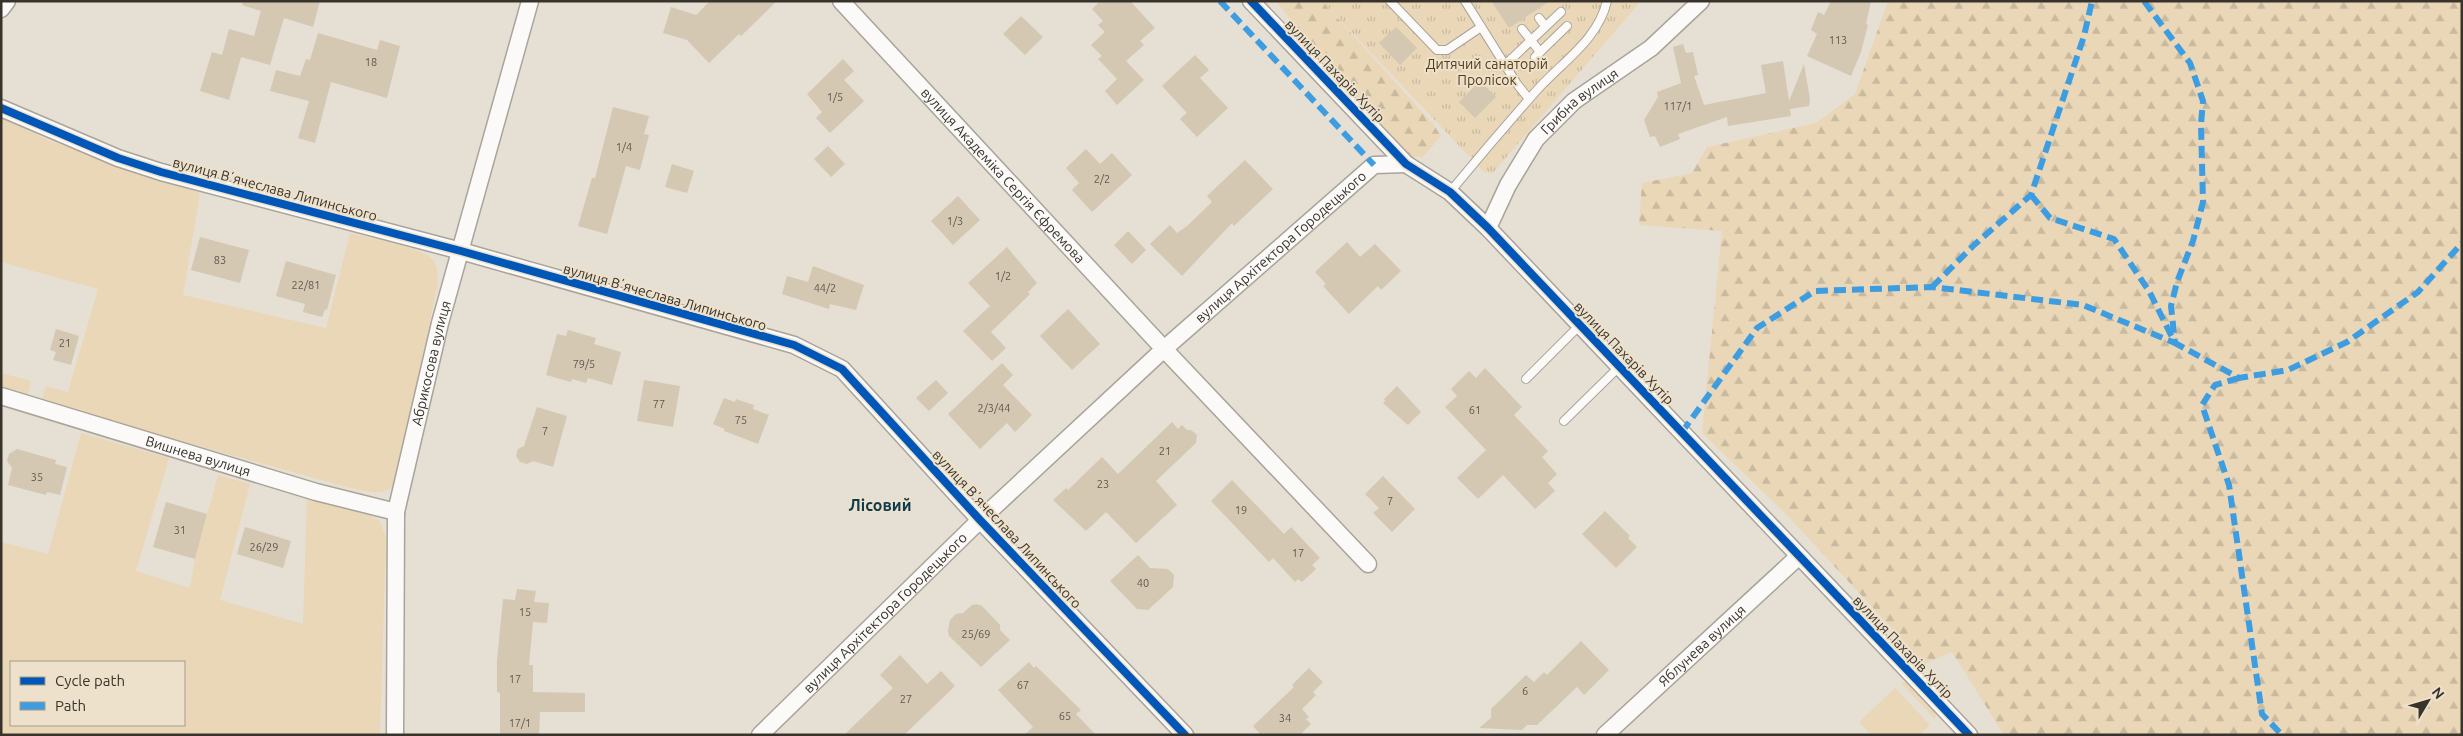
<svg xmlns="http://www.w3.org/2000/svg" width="2463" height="736" viewBox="0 0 2463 736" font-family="Ubuntu,sans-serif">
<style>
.grass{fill:#ead7b7;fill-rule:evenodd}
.forest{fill:url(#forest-firs)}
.park{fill:url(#park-tufts)}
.building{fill:#d4c8b3}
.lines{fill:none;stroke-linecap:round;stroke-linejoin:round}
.service-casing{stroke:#a9a49a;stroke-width:10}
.minor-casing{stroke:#a9a49a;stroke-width:19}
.service{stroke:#fbfaf8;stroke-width:8}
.minor{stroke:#fbfaf8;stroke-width:16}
.quiet{stroke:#3e9de1;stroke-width:6;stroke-dasharray:12 6;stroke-linecap:butt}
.cycleway-casing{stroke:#eee1cb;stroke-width:11}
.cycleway{stroke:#0057b8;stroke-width:8}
.labels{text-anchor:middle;stroke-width:4;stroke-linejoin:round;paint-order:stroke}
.number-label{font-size:11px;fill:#5f584d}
.park-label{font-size:14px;fill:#523e1a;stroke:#eee1cb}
.street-label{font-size:14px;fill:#38332b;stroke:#eee1cb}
.quarter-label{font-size:16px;font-weight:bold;fill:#0a3b4f;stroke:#eee1cb}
</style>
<defs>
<pattern id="forest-firs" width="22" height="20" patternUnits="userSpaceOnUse" patternTransform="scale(1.25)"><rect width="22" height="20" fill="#ead7b7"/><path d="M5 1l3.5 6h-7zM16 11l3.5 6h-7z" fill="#c9b99e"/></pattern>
<pattern id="park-tufts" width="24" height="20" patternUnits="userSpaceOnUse" patternTransform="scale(1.25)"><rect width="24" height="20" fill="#ead7b7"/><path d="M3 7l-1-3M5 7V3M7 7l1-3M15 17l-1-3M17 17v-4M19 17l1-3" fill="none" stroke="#c9b99e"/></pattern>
</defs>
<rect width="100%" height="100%" fill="#e6dfd3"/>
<g class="grass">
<path d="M1,117L50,141L200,193L183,295L326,328L350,233C369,238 417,246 431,258C438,263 437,275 438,283L395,483C384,500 359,489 343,486L41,402L46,386L68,392L98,289L1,262Z"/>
<path d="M1,373L31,381L27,398L1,391Z"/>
<path d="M81,433L169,458L136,571L190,588L195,559L218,475L250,484L220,600L303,624L307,499L365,513L380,521L386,538L380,735H1V542L48,554ZM11,662H184V725H11Z"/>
<path d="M1909,681L1937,711L1935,719L1901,683Z"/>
<path d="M1895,688L1930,725L1919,735H1871L1859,722Z"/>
</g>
<g class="forest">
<path d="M1276,1H1322L1433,124L1441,136L1423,157H1409L1312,47Z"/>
<path d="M1888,1H2462V735H2004L1952,652L1925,664L1785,513L1702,433L1722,231L1639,225L1642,183L1692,173L1707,147L1816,123L1855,94Z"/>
</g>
<path class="park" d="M1322,1H1641L1492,174L1483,171Z"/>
<g class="building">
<path d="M243,1H320L313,27L284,18L270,65L241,57L229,100L200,91L212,52L222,55L229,29L254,36L261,11L242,5Z"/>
<path d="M710,1H777L741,36L739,34L709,63L687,40L663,33L671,7L696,15Z"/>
<path d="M1100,1H1130L1155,28L1140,41L1144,45L1126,61L1144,80L1117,105L1105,91L1117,79L1098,59L1102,56L1091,45L1105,32L1098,25L1103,21L1092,9Z"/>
<path d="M1491,1H1550L1509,28Z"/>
<path d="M1831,1H1871L1866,24L1868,25L1861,52L1851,76L1807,56L1817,34L1811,30L1818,12L1824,15Z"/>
<path d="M1021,16L1043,37L1025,55L1003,34Z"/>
<path d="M1396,27L1417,48L1400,65L1379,43Z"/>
<path d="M318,33L377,50L380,40L400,46L387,98L331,82L315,143L298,138L309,101L270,91L276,70L300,76L306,59L310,60Z"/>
<path d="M1683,44L1686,53L1693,52L1698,75L1694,76L1704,105L1766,93L1761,65L1783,61L1789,101L1804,64L1810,99L1809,106L1790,109L1791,116L1728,126L1727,117L1678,134L1680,139L1660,147L1655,136L1650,137L1644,120L1658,97L1657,92L1681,83L1673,47Z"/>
<path d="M1195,55L1209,70L1200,78L1228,108L1197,137L1180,119L1187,113L1162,86Z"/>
<path d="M843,59L854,71L844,80L864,101L830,133L816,118L822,112L807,94Z"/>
<path d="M1480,81L1496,97L1475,118L1459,102Z"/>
<path d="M613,107L649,116L644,134L649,135L640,170L626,166L607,234L578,226L592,178H595Z"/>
<path d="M828,146L845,164L831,177L814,159Z"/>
<path d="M1086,149L1100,164L1112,153L1132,175L1092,212L1072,190L1079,183L1066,168Z"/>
<path d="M1245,160L1273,189L1234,226L1232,223L1182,276L1150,244L1170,225L1177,233L1187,226L1212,202L1207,196Z"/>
<path d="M672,164L694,171L687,193L665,187Z"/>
<path d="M958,196L980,220L953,245L931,221Z"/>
<path d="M1128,231L1146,250L1132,264L1114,245Z"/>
<path d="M200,237L249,250L240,283L191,270Z"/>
<path d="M1347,242L1360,257L1375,244L1401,271L1381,290L1378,286L1349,314L1323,286L1326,284L1315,272Z"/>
<path d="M1007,247L1037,283L1028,292L1030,294L991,332L1006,348L992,361L963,331L990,306L968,283Z"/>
<path d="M286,261L336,275L327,310L325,309L322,317L303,312L305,304L276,296Z"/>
<path d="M813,266L864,285L856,310L830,304L829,309L782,294L787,276L808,282Z"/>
<path d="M1068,309L1100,344L1072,370L1040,336Z"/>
<path d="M56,329L79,336L71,365L53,360L56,352L50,350Z"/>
<path d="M568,330L596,338L594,344L621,352L612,385L588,378L586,383L572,379L571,382L546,375L557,334L566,336Z"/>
<path d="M1002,363L1013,375L1003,385L1032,415L1015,432L1007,423L980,449L948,414Z"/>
<path d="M1485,368L1522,407L1514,415L1548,451L1542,457L1557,474L1548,483L1555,491L1535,509L1503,475L1478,499L1457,478L1486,450L1445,407L1457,396L1451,389L1469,371L1476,378Z"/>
<path d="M644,380L680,386L673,427L637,421Z"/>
<path d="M936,380L948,393L929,411L916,398Z"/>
<path d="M1397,386L1421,412L1408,425L1383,403L1385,401L1384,399Z"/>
<path d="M724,398L735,402L736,399L754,405L753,409L769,415L758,444L724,431L725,429L713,424Z"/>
<path d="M537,407L567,416L553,467L533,461L527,464L520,462L516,456L518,449L524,446Z"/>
<path d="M1172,422L1178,429L1182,425L1187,430H1191L1197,435L1196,443L1156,481L1177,505L1136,543L1106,512L1086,531L1053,500L1066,488L1068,490L1102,457L1118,474Z"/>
<path d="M17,449L56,460L55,464L67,467L60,495L47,492L46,495L8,485L12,468L7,461L9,454Z"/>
<path d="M1383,476L1415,509L1392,532L1373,513L1379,508L1365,494Z"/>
<path d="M1232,480L1284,534L1291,527L1320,558L1312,565L1316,569L1302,582L1298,579L1295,582L1273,558L1269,562L1211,501Z"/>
<path d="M166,502L207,514L195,559L153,547Z"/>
<path d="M1605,511L1630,536L1628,538L1637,547L1616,568L1582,534Z"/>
<path d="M245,527L291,541L283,568L237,554Z"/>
<path d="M1138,555L1150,568L1168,569L1174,575L1173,587L1148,610L1137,609L1110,581Z"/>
<path d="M517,589L536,591L534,602L549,603L547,623L533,622L529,665H533V692L585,693V712H540L539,735H500V693L497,692V661L503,599L515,600Z"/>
<path d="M977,604L982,606L1000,625V630L1010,640L981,667L949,636L948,631L950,620L956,614L963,613L972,605Z"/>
<path d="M1581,641L1609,670L1584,695L1577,687L1537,725H1527L1522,730L1479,728L1491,718V709L1526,675L1534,682L1544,672L1547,675Z"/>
<path d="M900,655L927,684L941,671L955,686L904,735H844L893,688L880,675Z"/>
<path d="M1029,662L1034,668L1036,666L1081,710L1076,714L1096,735H1024L1033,727L998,690Z"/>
<path d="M1309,668L1323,682L1313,692L1316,695L1302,709L1309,717L1306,719L1311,724L1300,735H1261L1253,726L1294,687L1292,685Z"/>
</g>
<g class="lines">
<g class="service-casing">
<g id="service">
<path d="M1390,1L1437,50H1447L1481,27"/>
<path d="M1465,1L1517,84L1529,99"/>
<path d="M1539,18L1545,26"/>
<path d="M1522,29L1540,52"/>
<path d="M1535,57L1567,26"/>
<path d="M1505,65L1561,12"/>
<path d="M1450,192C1478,158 1507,124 1537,90C1562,62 1598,40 1607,1"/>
<path d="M1526,379L1580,325"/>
<path d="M1564,421L1620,366"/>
</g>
</g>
<g class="minor-casing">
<g id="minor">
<path id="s1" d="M841,1L1164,349L1368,564"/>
<path d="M1251,1L1406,164L1450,192L1488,228L1969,735"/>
<path d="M1,9L7,1"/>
<path d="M1,108L118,158L161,172L461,251L794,345L842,369L980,520L1185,735"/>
<path id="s2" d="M1488,228L1508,185L1536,139L1574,101L1651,48L1701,1"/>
<path id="s3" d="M1,396L316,492L396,512"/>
<path id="s4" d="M395,735L396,512L440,323L530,1"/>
<path id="s5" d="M760,735L980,520L1164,349L1374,165L1406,164"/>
<path id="s6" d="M1605,735L1799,556"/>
</g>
</g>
<use href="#service" class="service"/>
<use href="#minor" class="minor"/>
<g class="quiet">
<path d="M1220,1L1374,165"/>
<path d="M2031,195L2050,218L2114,239L2149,291L2175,343L2239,378L2288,370L2347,342L2418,292L2462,243"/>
<path d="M1932,287L1974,245L2031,195L2084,36L2092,1"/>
<path d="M2239,378L2215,385L2202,405L2229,485L2262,714L2282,735"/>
<path d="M1682,432L1757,328L1815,291L1932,287L2083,305L2175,343L2171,306L2177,282L2193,241L2203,202L2201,124L2203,101L2190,63L2144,1"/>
</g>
<g class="cycleway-casing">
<g id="cycleway">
<path d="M1251,1L1406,164L1450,192L1488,228L1969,735"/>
<path d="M1,108L118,158L161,172L461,251L794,345L842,369L980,520L1185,735"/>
</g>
</g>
<use href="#cycleway" class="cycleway"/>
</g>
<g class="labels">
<g class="number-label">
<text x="1838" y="44">113</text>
<text x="371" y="66">18</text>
<text x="835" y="101">1/5</text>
<text x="1678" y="110">117/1</text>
<text x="624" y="151">1/4</text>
<text x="1102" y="183">2/2</text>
<text x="955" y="225">1/3</text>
<text x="220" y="264">83</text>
<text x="1003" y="280">1/2</text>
<text x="306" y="289">22/81</text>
<text x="825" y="292">44/2</text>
<text x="65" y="347">21</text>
<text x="584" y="368">79/5</text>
<text x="659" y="408">77</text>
<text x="994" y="412">2/3/44</text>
<text x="1475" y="414">61</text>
<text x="741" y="424">75</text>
<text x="545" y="435">7</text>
<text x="1165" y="455">21</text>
<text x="37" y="481">35</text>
<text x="1103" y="488">23</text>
<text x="1390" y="505">7</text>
<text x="1241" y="514">19</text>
<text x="180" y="534">31</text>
<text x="264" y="551">26/29</text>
<text x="1298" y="557">17</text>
<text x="1143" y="587">40</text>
<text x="525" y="616">15</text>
<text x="976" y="638">25/69</text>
<text x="515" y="683">17</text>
<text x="1023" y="689">67</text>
<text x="1525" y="695">6</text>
<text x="906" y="703">27</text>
<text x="1065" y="720">65</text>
<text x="1285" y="722">34</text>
<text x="520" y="727">17/1</text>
</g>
<g class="park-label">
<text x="1487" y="69">Дитячий санаторій<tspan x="1487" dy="16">Пролісок</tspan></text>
</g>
<g class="street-label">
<text transform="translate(1335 71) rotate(46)" y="5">вулиця Пахарів Хутір</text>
<text dy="5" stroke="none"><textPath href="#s2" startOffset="159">Грибна вулиця</textPath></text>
<text dy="5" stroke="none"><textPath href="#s1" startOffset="238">вулиця Академіка Сергія Єфремова</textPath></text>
<text transform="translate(275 189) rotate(15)" y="5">вулиця Вʼячеслава Липинського</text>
<text dy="5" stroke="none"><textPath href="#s5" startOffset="714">вулиця Архітектора Городецького</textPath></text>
<text transform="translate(665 297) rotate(16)" y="5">вулиця Вʼячеслава Липинського</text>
<text transform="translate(1624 353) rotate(46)" y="5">вулиця Пахарів Хутір</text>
<text dy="5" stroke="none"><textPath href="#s4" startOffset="376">Абрикосова вулиця</textPath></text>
<text dy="5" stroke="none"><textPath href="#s3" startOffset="206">Вишнева вулиця</textPath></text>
<text transform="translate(1007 529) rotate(47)" y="5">вулиця Вʼячеслава Липинського</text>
<text dy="5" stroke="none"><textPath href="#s5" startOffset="175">вулиця Архітектора Городецького</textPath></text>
<text dy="5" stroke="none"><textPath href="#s6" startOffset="132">Яблунева вулиця</textPath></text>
<text transform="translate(1903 647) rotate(46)" y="5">вулиця Пахарів Хутір</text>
</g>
<g class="quarter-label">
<text x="880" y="511">Лісовий</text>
</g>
</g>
<rect width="2463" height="736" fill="none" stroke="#38332b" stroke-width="5"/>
<rect x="10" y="661" width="175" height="65" fill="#eee1cb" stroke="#a59b8b"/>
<rect x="20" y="677" width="25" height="8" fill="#0057b8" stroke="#a59b8b"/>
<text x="55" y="686" font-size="15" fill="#38332b">Cycle path</text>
<rect x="20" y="702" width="25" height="8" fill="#3e9de1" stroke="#a59b8b"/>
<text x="55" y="711" font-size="15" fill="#38332b">Path</text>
<g transform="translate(2428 701) rotate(52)" stroke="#eee1cb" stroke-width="4" paint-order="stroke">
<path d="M0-4L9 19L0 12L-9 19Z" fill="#38332b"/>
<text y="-8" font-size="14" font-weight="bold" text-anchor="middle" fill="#38332b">N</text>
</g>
</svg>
